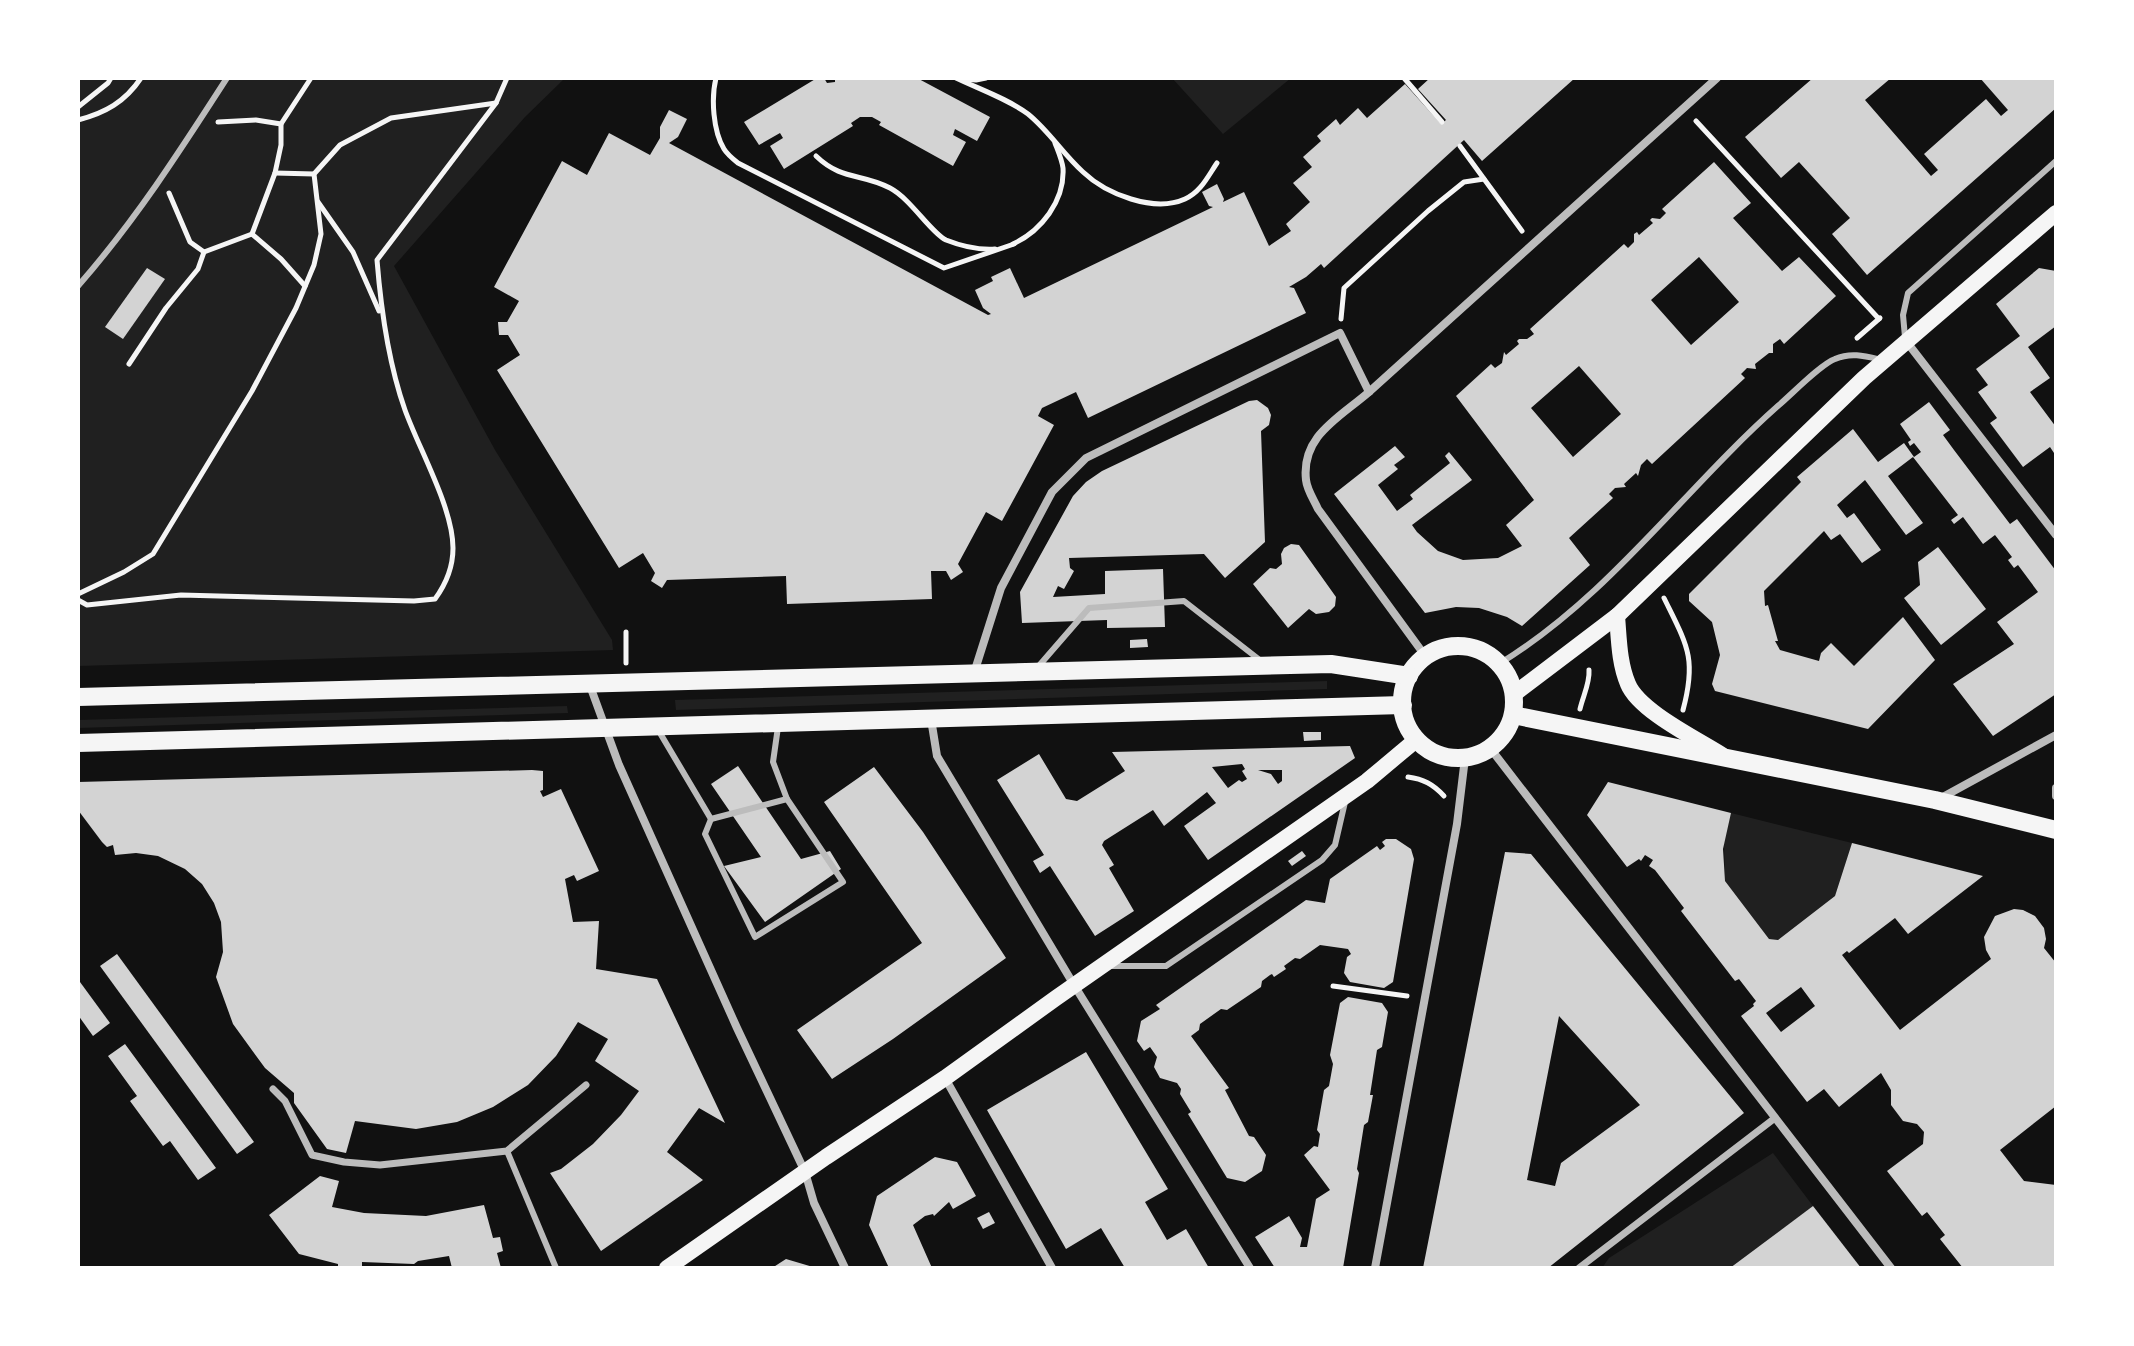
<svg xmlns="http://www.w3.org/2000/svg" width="2134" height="1346" viewBox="0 0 2134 1346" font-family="Ubuntu,sans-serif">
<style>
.green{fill:#202020}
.building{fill:#d3d3d3;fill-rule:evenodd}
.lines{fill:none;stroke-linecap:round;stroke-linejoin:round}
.path{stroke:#f5f5f5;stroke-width:5}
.service{stroke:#bcbcbc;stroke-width:6}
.pedestrian{stroke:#bcbcbc;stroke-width:7}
.minor{stroke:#bcbcbc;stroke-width:8}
.secondary{stroke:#f5f5f5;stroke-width:16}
.primary{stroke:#f5f5f5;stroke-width:18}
</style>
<rect width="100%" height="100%" fill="#111"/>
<g class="green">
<path d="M78,78H565L525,117L394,266L495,450L612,640L613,650L78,666Z"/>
<path d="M1172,78H1291L1223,134Z"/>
<path d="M1327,681V689L676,710L675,700Z"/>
<path d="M567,706L568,713L78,728V720Z"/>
<path d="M1731,813L1852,843L1835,896L1778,940L1769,939L1725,881L1724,843Z"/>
<path d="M1773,1153L1813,1206L1730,1268H1602L1609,1258Z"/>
</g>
<g class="building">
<path d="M817,78H824L827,83L835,82V78H896V80L917,78L990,117L977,141L955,129L953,135L966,142L953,166L879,125L881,122L872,117H860L851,123L853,126L784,169L770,146L783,138L780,133L759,145L744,122Z"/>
<path d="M1430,78H1575L1482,161L1464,140L1324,268L1321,264L1306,277L1289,287L1294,288L1306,313L1088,418L1076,392L1042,408L1038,416L1054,425L1002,521L986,512L958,564L963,572L951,580L946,571H931L932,599L787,604L786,576L667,580L662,588L651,581L655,573L643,553L619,568L497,370L520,355L508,335H499L498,322H507L519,301L494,287L562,161L587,175L609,133L650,155L660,138V127L669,110L687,119L678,137L669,143L988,315L991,314L983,308L975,290L993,281L991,277L1010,268L1024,298L1213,207L1209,206L1202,192L1217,184L1224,199L1223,202L1244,192L1269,246L1291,231L1286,224L1310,202L1293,183L1312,167L1303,157L1321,141L1317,136L1336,119L1340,125L1358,108L1367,118L1405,84L1441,124L1446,120L1418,89Z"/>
<path d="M1813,78H1891L1865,100L1931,176L1938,170L1924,154L1986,99L2001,116L2008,110L1980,78H2056V108L1867,275L1832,234L1850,218L1799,162L1781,178L1745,137Z"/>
<path d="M1714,162L1751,203L1733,218L1782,271L1799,257L1836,296L1784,344L1780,339L1773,344V353H1769L1755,364L1756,369L1747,368L1741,374L1745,378L1652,464L1647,459L1641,465L1638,476L1636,473L1624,484L1626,487L1615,488L1609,494L1613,498L1569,538L1590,565L1522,626L1507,617L1479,608L1456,607L1425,613L1334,494L1395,446L1405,457L1394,465L1398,469L1378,485L1397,511L1413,499L1410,495L1450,463L1445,456L1449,452L1472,480L1412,525L1417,532L1438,551L1463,560L1498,558L1522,546L1506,525L1534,500L1456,396L1491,364L1495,368L1502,363L1504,352L1506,355L1519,344L1517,341L1519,339H1527L1534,334L1530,329L1624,244L1628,248L1634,242V234L1637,232L1639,235L1653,223L1650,220L1652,218L1660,219L1666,213L1662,209ZM1699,257L1739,302L1691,345L1651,300ZM1579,366L1621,414L1573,457L1531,408Z"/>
<path d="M147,268L165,279L123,339L105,327Z"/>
<path d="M2039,268L2056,271V326L2028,347L2050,378L2030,392L2056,427V456L2050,447L2023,467L1990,423L1997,418L1978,392L1988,385L1976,369L2020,336L1996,304Z"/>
<path d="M1257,400L1268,408L1271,415L1269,425L1261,431L1265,542L1225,578L1204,554L1069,558L1070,568L1074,571L1064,589L1058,586L1053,597L1105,594V571L1163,569L1165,627L1107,628V620L1022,623L1020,592L1073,496L1086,482L1102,471L1249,401Z"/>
<path d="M1929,402L1950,430L1943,435L1954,450L2010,524L2017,519L2056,571V694L1993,736L1953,684L2014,644L1997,622L2038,592L2018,565L2014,568L2008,560L2012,557L1995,535L1983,544L1963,517L1954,524L1951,520L1958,515L1913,457L1888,476L1923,523L1906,535L1865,480L1837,505L1847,518L1854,513L1881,550L1862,563L1840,534L1831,540L1824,531L1764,591L1765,606L1768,605L1778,641H1775L1780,650L1819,661L1821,653L1831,643L1854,666L1903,617L1935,660L1868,729L1715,691L1712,684L1720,655L1712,622L1689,601V594L1801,482L1797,477L1853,429L1878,462L1904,443L1914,457L1921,452L1914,443L1910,446L1908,442L1911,440L1900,424Z"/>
<path d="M1291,544L1299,545L1336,597L1335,606L1329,612L1316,614L1309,609L1288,628L1253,584L1270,568L1276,569L1282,564L1281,554L1284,548Z"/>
<path d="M1938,547L1986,609L1941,645L1904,598L1920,585L1918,562Z"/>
<path d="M1147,639L1148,647L1130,648V640Z"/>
<path d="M1303,732H1321V740L1304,741Z"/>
<path d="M1350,746L1355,758L1208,860L1184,826L1216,803L1207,792L1164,826L1153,810L1104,841L1102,845L1114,865L1109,868L1134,911L1095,936L1050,866L1040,873L1033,861L1044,855L997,780L1039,754L1066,799L1077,801L1125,771L1112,752ZM1242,764L1245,769L1242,771L1247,779L1242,782L1239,780L1228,788L1212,767ZM1258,770H1282V781L1278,784L1271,774Z"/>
<path d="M738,766L801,859L830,851L841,869L765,922L724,866L761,857L711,784Z"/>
<path d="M874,767L923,832L1006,958L893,1039L832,1079L797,1030L922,943L824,802Z"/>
<path d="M532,770L543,771V790L540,791L543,797L561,789L599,871L577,881L574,875L565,879L573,922L599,921L596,969L657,979L725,1123L699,1108L667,1152L703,1180L601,1251L550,1173L561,1169L593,1144L621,1115L639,1091L595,1061L608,1039L578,1022L556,1056L528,1085L493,1107L457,1122L416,1129L355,1121L346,1153L327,1149L294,1103V1093L265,1068L233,1024L216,977L223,952L221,922L214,903L202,884L185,869L158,856L136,853L115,855L113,845L107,847L102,842L78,810V782Z"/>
<path d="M1608,782L1731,813L1723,849L1725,881L1769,939L1778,940L1835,896L1852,843L1983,876L1908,934L1895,918L1849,953L1847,951L1842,955L1900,1030L1991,959L1986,950L1984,937L1995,916L2014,909L2023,910L2035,916L2044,928L2046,939L2044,948L2056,963V1106L2000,1150L2024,1181L2056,1185V1268H1963L1940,1239L1945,1235L1927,1212L1922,1216L1887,1171L1923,1144L1924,1132L1917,1124L1903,1121L1891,1105V1090L1881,1073L1839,1107L1824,1089L1807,1102L1741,1016L1754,1006L1753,1004L1756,1001L1739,979L1735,981L1681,911L1684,908L1655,870L1649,866L1653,860L1645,855L1641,861L1639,859L1627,867L1587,815ZM1801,987L1815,1006L1781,1032L1766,1013Z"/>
<path d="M1386,839H1396L1411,849L1414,859L1393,982L1384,988L1350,982L1344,973L1347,957L1351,954L1348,949L1320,945L1300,959L1295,958L1284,966L1286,969L1274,977L1272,974L1270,975L1262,981L1261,987L1227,1010L1221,1009L1200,1024L1199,1030L1191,1036L1229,1088L1225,1090L1249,1136L1254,1137L1266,1155L1262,1171L1245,1182L1227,1178L1188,1114L1191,1112L1180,1094L1181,1089L1177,1083L1160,1078L1154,1067L1157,1057L1150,1047L1144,1051L1137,1041L1141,1021L1160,1009L1156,1005L1306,900L1325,903L1330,879L1377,846L1380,850L1385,846L1382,842Z"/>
<path d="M1302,851L1306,856L1292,866L1288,861Z"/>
<path d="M1505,852L1531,854L1744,1113L1548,1268H1423ZM1559,1016L1640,1105L1561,1163L1555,1186L1527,1180Z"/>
<path d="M117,954L254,1142L237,1154L100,966Z"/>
<path d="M80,982L110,1023L93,1036L78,1015Z"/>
<path d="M1348,997L1382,1003L1388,1012L1382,1047L1377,1050L1370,1095H1373L1368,1122L1364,1125L1357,1169L1359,1173L1343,1268H1275L1255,1237L1289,1216L1302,1238L1300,1247H1307L1316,1199L1330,1190L1304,1155L1314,1146L1318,1147L1320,1134L1317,1130L1324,1090L1329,1086L1333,1064L1330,1055L1340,1003Z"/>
<path d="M125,1044L216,1168L198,1180L170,1141L163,1146L130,1101L137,1096L108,1056Z"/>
<path d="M1086,1052L1168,1189L1145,1202L1167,1240L1186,1229L1209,1268H1125L1101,1228L1066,1249L987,1110Z"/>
<path d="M935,1157L957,1162L976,1196L953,1209L949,1202L934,1216L933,1214L925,1216L913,1225L932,1268H889L869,1225L877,1196Z"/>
<path d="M320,1176L339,1181L332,1207L364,1213L426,1216L484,1205L493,1238L500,1237L503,1251L497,1253L501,1268H452L449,1256L418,1261L414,1264L362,1262V1268H338V1264L299,1254L269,1215Z"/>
<path d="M1813,1206L1861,1268H1730Z"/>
<path d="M989,1212L995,1223L983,1229L977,1218Z"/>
<path d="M786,1259L813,1267V1268H772Z"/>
</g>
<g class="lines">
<g class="path">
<path d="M716,78C711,98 713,131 724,149C727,154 733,159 738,163L944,268L1014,244"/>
<path d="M956,78C979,89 1008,99 1028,114C1049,131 1063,154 1083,172C1106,194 1154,213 1185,199C1201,192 1208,176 1217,163"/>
<path d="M1404,78L1442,122"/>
<path d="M961,79L976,80L986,78"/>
<path d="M78,107L108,83L111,78"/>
<path d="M78,120C105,113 125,102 141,78"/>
<path d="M1696,121L1879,319"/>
<path d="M218,122L256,120L281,124"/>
<path d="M1460,146L1522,231"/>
<path d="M816,156C842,181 862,173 890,188C911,199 931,233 946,240C961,246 979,250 995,249"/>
<path d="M275,173L314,174"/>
<path d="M169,193L190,242L204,252"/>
<path d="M318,202L353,252L379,311"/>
<path d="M252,234L281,259L305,286"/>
<path d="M1013,244C1041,231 1065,201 1063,168C1062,160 1058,151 1055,143"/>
<path d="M1341,319L1344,288L1428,211L1464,182L1484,179"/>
<path d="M1857,338L1880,318"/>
<path d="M129,364L166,308L198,269L204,252L252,234L275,173L281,145V124L311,78"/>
<path d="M78,594L124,572L153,554L252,391L296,308L314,265L321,234L314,174L340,145L391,118L496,103L507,78"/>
<path d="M1664,598C1687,645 1697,658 1683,710"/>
<path d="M78,600L87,605L181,595L414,601L435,599C446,584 453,567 453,548C453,508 419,449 405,410C388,362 381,310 377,260L496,103"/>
<path d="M626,632V663"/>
<path d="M1580,709C1583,696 1590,683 1589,670"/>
<path d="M1408,777C1423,779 1433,784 1444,796"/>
<path d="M1333,986L1407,996"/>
</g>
<g class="service">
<path d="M78,286C135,221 180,151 227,78"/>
<path d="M1905,337L1903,315L1908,293L2056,161"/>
<path d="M1499,664C1610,596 1683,490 1779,405C1792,394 1821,364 1835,359C1851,352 1865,356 1882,360"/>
<path d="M1037,668L1089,608L1184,601L1261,661"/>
<path d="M657,728L711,819L787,799L773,762L778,727"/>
<path d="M711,819L705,834L755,937L843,882L787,799"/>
<path d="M1110,966H1166L1322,860L1335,845L1345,802"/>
<path d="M507,1151L556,1268"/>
</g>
<g class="pedestrian">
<path d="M273,1089L285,1101L312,1155L344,1162L380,1165L507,1151L586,1085"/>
<path d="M1579,1268L1775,1118"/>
</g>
<g class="minor">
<path d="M1906,341L2056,535"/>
<path d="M1426,657L1318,509C1314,500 1307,490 1306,480C1301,436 1339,418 1369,392L1717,78"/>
<path d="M974,673L1001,588L1052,492L1086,458L1340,333L1369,392"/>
<path d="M589,683L619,765L737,1028L805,1172L814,1203L845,1268"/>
<path d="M931,719L937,756L1074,985L1250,1268"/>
<path d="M1490,748L1891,1268"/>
<path d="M2056,788V796"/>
<path d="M1941,798L2056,735"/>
<path d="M945,1078L1052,1268"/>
<path d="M1375,1268L1457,824L1465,758"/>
</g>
<g class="secondary">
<path d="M1617,616C1619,639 1619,663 1628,684C1639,711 1697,739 1722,755"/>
<path d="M1514,694L1617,616L1864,378L2056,213"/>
<path d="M667,1268L826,1157L945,1078L1056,998L1367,781L1416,740"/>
</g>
<g class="primary">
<circle cx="1458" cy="702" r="56"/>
<path d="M78,697L1331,664L1409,676"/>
<path d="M1513,715L1935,800L2056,830"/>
<path d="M78,743L1403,705"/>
</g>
</g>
<rect width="2134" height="1346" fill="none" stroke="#ffffff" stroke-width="160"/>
</svg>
